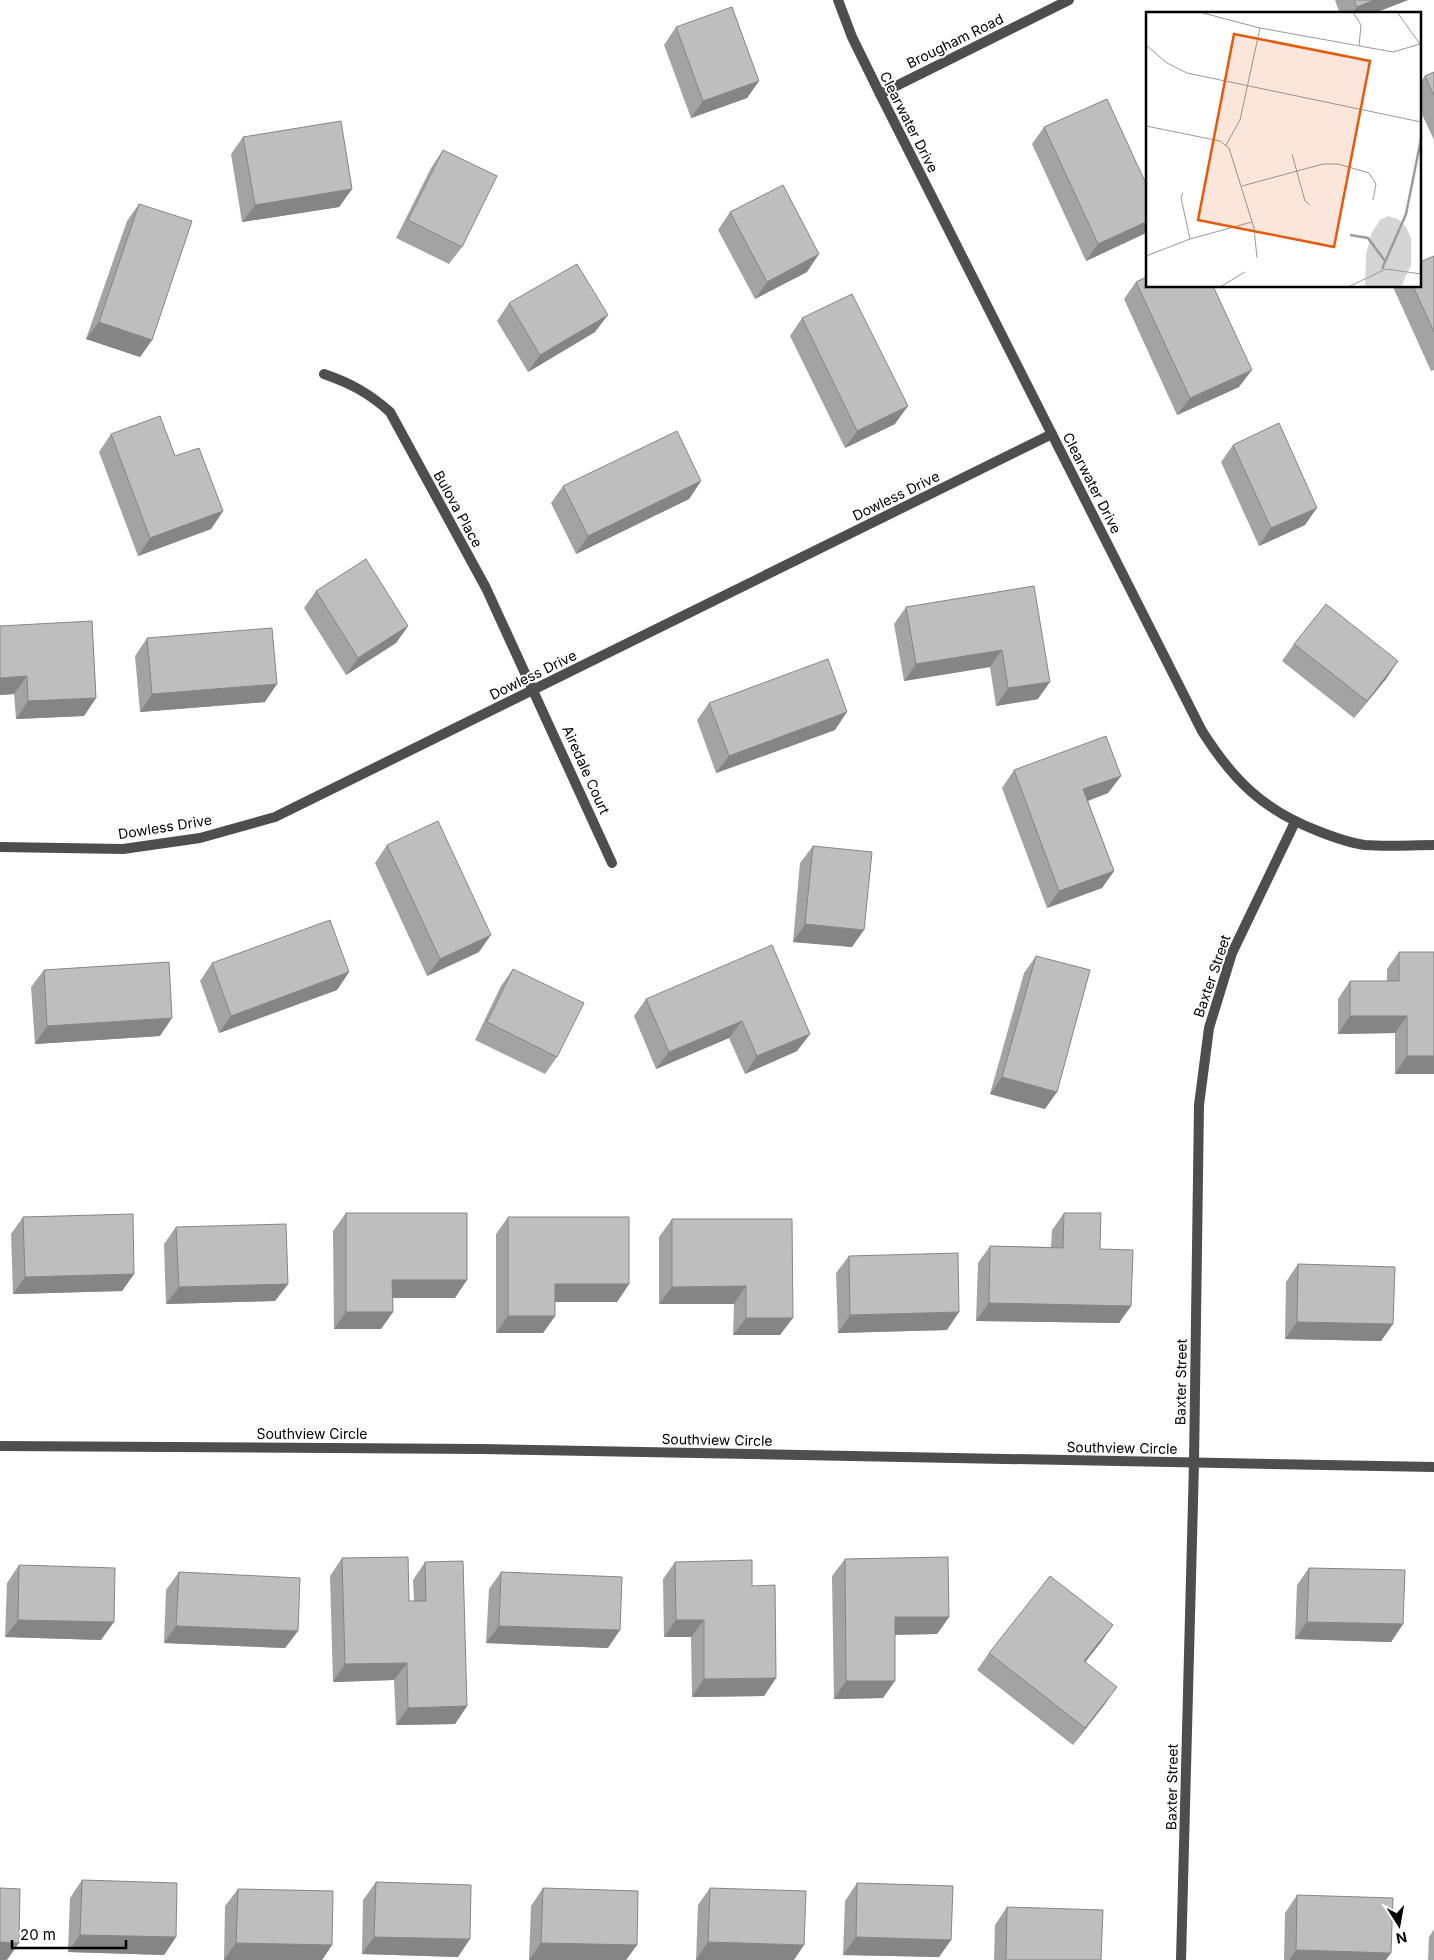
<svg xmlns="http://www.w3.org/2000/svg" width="1434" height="1960" viewBox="0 0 1434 1960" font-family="Inter,sans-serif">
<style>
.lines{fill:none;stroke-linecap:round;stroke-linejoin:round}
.street{stroke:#4e4e4e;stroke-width:10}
.wall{fill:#a3a3a3}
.shaded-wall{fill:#858585}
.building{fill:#bebebe;stroke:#858585}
.labels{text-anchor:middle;stroke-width:4;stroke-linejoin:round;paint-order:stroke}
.street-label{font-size:14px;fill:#000;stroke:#fff}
.inset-river{fill:none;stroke:#9c9c9c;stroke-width:2.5}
.inset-road{fill:none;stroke:#999;stroke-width:1}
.view{fill:#e8590c;fill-opacity:0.15;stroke:#e8590c;stroke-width:2.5}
.inset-edge{fill:none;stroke:#000;stroke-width:2.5}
</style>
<rect width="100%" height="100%" fill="#fff"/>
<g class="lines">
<g class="street">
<path d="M838,0L852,37L880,94L1202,731C1233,780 1263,810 1318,831C1333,837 1349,843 1365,845C1388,847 1411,845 1434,845"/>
<path d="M880,94L1069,0"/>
<path d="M324,374C350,383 369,393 390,412L486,588L612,863"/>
<path d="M0,847L123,849L200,838L275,817L1052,434"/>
<path d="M0,1446L480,1449L1434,1467"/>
<path d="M1181,1960L1194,1463L1199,1105L1209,1028L1232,953L1295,822"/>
</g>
</g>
<g class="wall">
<path d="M1335,0H1408L1372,14H1340Z"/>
<path d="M676,27L759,81L747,98L691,118L664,45Z"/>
<path d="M1434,72V140L1420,110V83L1425,76Z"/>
<path d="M1044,127L1148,188V232L1086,261L1032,144Z"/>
<path d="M243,137L352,189L339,207L242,222L231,154Z"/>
<path d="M443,150L462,247L449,264L396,238L431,168Z"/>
<path d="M139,204L152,340L140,357L86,339L127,221Z"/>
<path d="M730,212L807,272L755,299L718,230Z"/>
<path d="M1434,256V370L1431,371L1393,287L1420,286Z"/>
<path d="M1136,282L1239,387L1177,415L1124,299Z"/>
<path d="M509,303L595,332L528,372L497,321Z"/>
<path d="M802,318L895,424L845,448L790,336Z"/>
<path d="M111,434L175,456L223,511L211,529L138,556L99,452Z"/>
<path d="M1233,445L1305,525L1259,546L1221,462Z"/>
<path d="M701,481L689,499L576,554L551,503L563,486Z"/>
<path d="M1034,586L1038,699L996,706L990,667L904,681L894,624L906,607Z"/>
<path d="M316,591L408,626L396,643L346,675L304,608Z"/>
<path d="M92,621L96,698L84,716L16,719L14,694L0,695Z"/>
<path d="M147,638L265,702L140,712L135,656Z"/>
<path d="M1294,644L1398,661L1386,679L1354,718L1282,661Z"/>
<path d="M709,703L835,730L716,773L697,720Z"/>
<path d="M1014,770L1121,776L1108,793L1088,801L1114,871L1102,888L1047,908L1002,788Z"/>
<path d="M387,845L479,952L427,976L375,863Z"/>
<path d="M813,846L852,947L793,942L800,863Z"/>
<path d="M1399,952L1434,1074H1395V1033L1338,1034V999L1350,981H1387V969Z"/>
<path d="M1036,956L1045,1109L990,1094L1024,973Z"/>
<path d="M212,963L349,972L337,990L219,1033L200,981Z"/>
<path d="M513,969L557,1057L545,1074L475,1040L501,986Z"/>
<path d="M44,970L160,1036L35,1044L31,987Z"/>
<path d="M646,999L810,1034L797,1051L745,1074L729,1038L656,1069L634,1016Z"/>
<path d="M346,1213L455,1298H393V1312L381,1329H334L333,1231Z"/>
<path d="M1064,1213L1100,1249L1131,1306L1119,1323L976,1321L978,1263L990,1246L1051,1247L1052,1230Z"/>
<path d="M23,1217L134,1274L122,1291L13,1294L11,1234Z"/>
<path d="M508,1217L629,1284L617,1302H555V1316L543,1333H496V1234Z"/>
<path d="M672,1219H792L780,1335H733L734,1304H659V1237Z"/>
<path d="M176,1227L288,1284L275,1301L166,1304L164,1244Z"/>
<path d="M849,1256L947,1330L838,1333L836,1273Z"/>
<path d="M1298,1264L1393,1324L1381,1341L1285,1339L1286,1282Z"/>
<path d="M342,1558L409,1601H414L413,1580L425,1562L467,1706L455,1724L396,1725L394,1680L333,1682L330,1576Z"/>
<path d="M845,1559L949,1617L937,1634L895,1635L883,1698L834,1699L832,1576Z"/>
<path d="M675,1562L752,1586L776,1678L764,1696L692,1697L691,1637H664L663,1579Z"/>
<path d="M19,1565L101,1640L5,1637L7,1583Z"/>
<path d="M1309,1568L1403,1624L1391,1642L1295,1639L1297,1585Z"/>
<path d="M179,1572L298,1631L285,1648L164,1643L166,1590Z"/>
<path d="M501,1572L608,1648L486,1643L489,1589Z"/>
<path d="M1113,1625L1101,1642L1085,1662L1105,1704L1073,1745L977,1670L989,1653Z"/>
<path d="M82,1880L176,1937L164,1955L68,1952L70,1898Z"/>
<path d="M376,1882L458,1957L362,1954L363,1900Z"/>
<path d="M857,1883L951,1940L939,1957L843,1955L845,1901Z"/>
<path d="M543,1888L637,1945L626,1960H529L531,1906Z"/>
<path d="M710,1888L794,1960H696L698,1905Z"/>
<path d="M238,1889L332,1945L322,1960H224L225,1906Z"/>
<path d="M1297,1895L1386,1960H1284L1285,1913Z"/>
<path d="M1007,1907L1101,1960H994L995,1925Z"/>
<path d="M1434,1929V1960H1428L1429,1937Z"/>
</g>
<g class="shaded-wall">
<path d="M1374,0H1408L1372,14H1352L1357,7Z"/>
<path d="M759,81L747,98L691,118L703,101Z"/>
<path d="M352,189L339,207L242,222L255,205Z"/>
<path d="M1148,221V232L1086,261L1098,244Z"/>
<path d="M819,254L807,272L755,299L767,282Z"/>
<path d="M608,315L595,332L528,372L540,355Z"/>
<path d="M99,322L152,340L140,357L86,339Z"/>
<path d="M1252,370L1239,387L1177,415L1190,398Z"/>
<path d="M908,406L895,424L845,448L857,431Z"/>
<path d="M701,481L689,499L576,554L588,536Z"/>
<path d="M1317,508L1305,525L1259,546L1271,528Z"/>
<path d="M223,511L211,529L138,556L150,538Z"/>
<path d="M408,626L396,643L346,675L358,658Z"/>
<path d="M1002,650L990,667L904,681L916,664Z"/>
<path d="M1398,661L1386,679L1354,718L1367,701Z"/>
<path d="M27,676L14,694L0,695V678Z"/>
<path d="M1050,682L1038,699L996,706L1008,688Z"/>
<path d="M277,684L265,702L140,712L152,694Z"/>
<path d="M96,698L84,716L16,719L28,701Z"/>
<path d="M847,712L835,730L716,773L729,756Z"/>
<path d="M1121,776L1108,793L1071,807L1083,789Z"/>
<path d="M1114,871L1102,888L1047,908L1059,891Z"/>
<path d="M805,924L864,930L852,947L793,942Z"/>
<path d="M491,935L479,952L427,976L440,959Z"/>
<path d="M349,972L337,990L219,1033L231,1016Z"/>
<path d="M1350,1016H1407L1395,1033L1338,1034Z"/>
<path d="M172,1018L160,1036L35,1044L47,1026Z"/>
<path d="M742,1021L729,1038L656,1069L669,1052Z"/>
<path d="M810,1034L797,1051L745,1074L757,1056Z"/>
<path d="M1407,1056H1434V1074H1395Z"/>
<path d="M1002,1077L1057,1092L1045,1109L990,1094Z"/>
<path d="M134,1274L122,1291L13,1294L25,1277Z"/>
<path d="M392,1280H467L455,1298H380Z"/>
<path d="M288,1284L275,1301L166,1304L179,1287Z"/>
<path d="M555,1284H629L617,1302H543Z"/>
<path d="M746,1286L734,1304H659L672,1287Z"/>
<path d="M989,1303L1131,1306L1119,1323L976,1321Z"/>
<path d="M346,1312H393L381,1329H334Z"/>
<path d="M959,1312L947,1330L838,1333L850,1315Z"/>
<path d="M508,1316H555L543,1333H496Z"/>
<path d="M746,1318H793L780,1335H733Z"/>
<path d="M1297,1322L1393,1324L1381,1341L1285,1339Z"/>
<path d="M895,1617H949L937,1634L882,1635Z"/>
<path d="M18,1620L114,1622L101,1640L5,1637Z"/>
<path d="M676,1620H704L691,1637H664Z"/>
<path d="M1307,1622L1403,1624L1391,1642L1295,1639Z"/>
<path d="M1113,1625L1101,1642L1072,1679L1084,1661Z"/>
<path d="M176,1626L298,1631L285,1648L164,1643Z"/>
<path d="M499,1626L620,1630L608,1648L486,1643Z"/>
<path d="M407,1663L394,1680L333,1682L345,1664Z"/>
<path d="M776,1678L764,1696L692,1697L704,1679Z"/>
<path d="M846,1681H895L883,1698L834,1699Z"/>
<path d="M1117,1687L1105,1704L1073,1745L1085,1728Z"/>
<path d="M467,1706L455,1724L396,1725L408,1708Z"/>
<path d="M80,1935L176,1937L164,1955L68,1952Z"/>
<path d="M374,1937L470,1939L458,1957L362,1954Z"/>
<path d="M856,1937L951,1940L939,1957L843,1955Z"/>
<path d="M0,1942L19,1943L7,1960H0Z"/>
<path d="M708,1942L804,1945L794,1960H696Z"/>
<path d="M236,1943L332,1945L322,1960H224Z"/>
<path d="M541,1943L637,1945L626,1960H529Z"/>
<path d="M1296,1950L1391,1953L1386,1960H1289Z"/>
</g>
<g class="building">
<path d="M1354,0H1374L1357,7Z"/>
<path d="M732,7L759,81L703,101L676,27Z"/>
<path d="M1434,72V96L1425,76Z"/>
<path d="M1107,99L1148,188V221L1098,244L1044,127Z"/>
<path d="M341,121L352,189L255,205L243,137Z"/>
<path d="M443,150L497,176L462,247L408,220Z"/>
<path d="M783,185L819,254L767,282L730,212Z"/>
<path d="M139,204L192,221L152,340L99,322Z"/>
<path d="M1434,256V332L1413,286H1420V262Z"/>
<path d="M577,264L608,315L540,355L509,303Z"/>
<path d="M1148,276V286H1213L1252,370L1190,398L1136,282Z"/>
<path d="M852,294L908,406L857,431L802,318Z"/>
<path d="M160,416L175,456L199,448L223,511L150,538L111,434Z"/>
<path d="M1279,423L1317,508L1271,528L1233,445Z"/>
<path d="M677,431L701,481L588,536L563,486Z"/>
<path d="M366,559L408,626L358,658L316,591Z"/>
<path d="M1034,586L1050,682L1008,688L1002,650L916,664L906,607Z"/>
<path d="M1326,604L1398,661L1367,701L1294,644Z"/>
<path d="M92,621L96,698L28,701L27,676L0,678V626Z"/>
<path d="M272,628L277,684L152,694L147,638Z"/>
<path d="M828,659L847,712L729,756L709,703Z"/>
<path d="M1106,736L1121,776L1083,789L1114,871L1059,891L1014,770Z"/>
<path d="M438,821L491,935L440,959L387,845Z"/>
<path d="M813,846L872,852L864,930L805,924Z"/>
<path d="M330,920L349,972L231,1016L212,963Z"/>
<path d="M772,945L810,1034L757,1056L742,1021L669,1052L646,999Z"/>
<path d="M1399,952H1434V1056H1407V1016H1350V981H1399Z"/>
<path d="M1036,956L1090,970L1057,1092L1002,1077Z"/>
<path d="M169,962L172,1018L47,1026L44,970Z"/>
<path d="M513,969L584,1003L557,1057L487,1022Z"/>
<path d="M346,1213H467V1280H392L393,1312H346Z"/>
<path d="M1064,1213H1101L1100,1249L1133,1250L1131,1306L989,1303L990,1246L1063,1248Z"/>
<path d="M133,1214L134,1274L25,1277L23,1217Z"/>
<path d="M508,1217H629V1284H555V1316H508Z"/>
<path d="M672,1219H792L793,1318H746V1286L672,1287Z"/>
<path d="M286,1224L288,1284L179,1287L176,1227Z"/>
<path d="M958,1253L959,1312L850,1315L849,1256Z"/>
<path d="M1298,1264L1395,1267L1393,1324L1297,1322Z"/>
<path d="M408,1557L409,1601H426L425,1562L463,1561L467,1706L408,1708L407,1663L345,1664L342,1558Z"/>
<path d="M948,1557L949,1617H895V1681H846L845,1559Z"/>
<path d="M752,1560V1586L775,1585L776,1678L704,1679V1620H676L675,1562Z"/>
<path d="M19,1565L115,1568L114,1622L18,1620Z"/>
<path d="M1309,1568L1405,1570L1403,1624L1307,1622Z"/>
<path d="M179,1572L300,1578L298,1631L176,1626Z"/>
<path d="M501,1572L622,1577L620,1630L499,1626Z"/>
<path d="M1050,1576L1113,1625L1084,1661L1117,1687L1085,1728L989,1653Z"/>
<path d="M82,1880L177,1883L176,1937L80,1935Z"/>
<path d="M376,1882L471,1885L470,1939L374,1937Z"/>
<path d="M857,1883L953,1886L951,1940L856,1937Z"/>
<path d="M0,1888L20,1889L19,1943L0,1942Z"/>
<path d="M543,1888L638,1891L637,1945L541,1943Z"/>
<path d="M710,1888L806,1891L804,1945L708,1942Z"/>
<path d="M238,1889L333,1891L332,1945L236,1943Z"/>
<path d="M1297,1895L1393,1898L1391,1953L1296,1950Z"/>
<path d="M1007,1907L1103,1910L1101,1960H1006Z"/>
</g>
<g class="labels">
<g class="street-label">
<text transform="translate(955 41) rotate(-26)" y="5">Brougham Road</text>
<text transform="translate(909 122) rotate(63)" y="5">Clearwater Drive</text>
<text transform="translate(1092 483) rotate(63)" y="5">Clearwater Drive</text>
<text transform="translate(896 496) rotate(-26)" y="5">Dowless Drive</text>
<text transform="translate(458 509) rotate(61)" y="5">Bulova Place</text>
<text transform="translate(533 675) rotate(-26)" y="5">Dowless Drive</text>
<text transform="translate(586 770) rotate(66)" y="5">Airedale Court</text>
<text transform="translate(165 827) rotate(-9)" y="5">Dowless Drive</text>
<text transform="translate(1212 976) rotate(-71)" y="5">Baxter Street</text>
<text transform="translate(1181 1382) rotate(-89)" y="5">Baxter Street</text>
<text x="312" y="1439">Southview Circle</text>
<text transform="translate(717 1440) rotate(1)" y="5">Southview Circle</text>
<text transform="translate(1122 1448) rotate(1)" y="5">Southview Circle</text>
<text transform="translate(1172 1787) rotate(-89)" y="5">Baxter Street</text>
</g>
</g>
<g transform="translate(1146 12)">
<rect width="275" height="275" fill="#fff"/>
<path d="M242,204L252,207L260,215L265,226V253L255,275H219L220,243L225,222L234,208Z" fill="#d5d5d5"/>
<path class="inset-river" d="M204,223L222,226L239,249M236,257L260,202L275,127"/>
<path class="inset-road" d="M53,0L114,16L247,40L274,32L251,0M207,0L215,13L213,34M0,33L21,51L41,61L275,110M0,114L74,129L83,136L108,216L111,246M80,133L94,108L114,16M146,142L159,189L164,193M96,174L177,152H192L223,161L230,172L227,188M37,181L35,186L44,227M0,244L44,227L106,210M74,275L99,260M202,275L240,257L275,262"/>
<path class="view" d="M88,22L224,49L188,235L52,208Z"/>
<rect width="275" height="275" class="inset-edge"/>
</g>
<g transform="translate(1399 1925) rotate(169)" stroke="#ffffff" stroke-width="4" paint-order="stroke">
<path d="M0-4L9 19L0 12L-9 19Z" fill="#000000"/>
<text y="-8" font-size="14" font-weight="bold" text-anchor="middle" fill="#000000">N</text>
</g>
<path d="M12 1940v8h114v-8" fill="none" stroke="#000000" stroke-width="2.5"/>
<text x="20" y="1940" font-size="15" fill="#000000" stroke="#ffffff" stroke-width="4" paint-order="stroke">20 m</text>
</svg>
